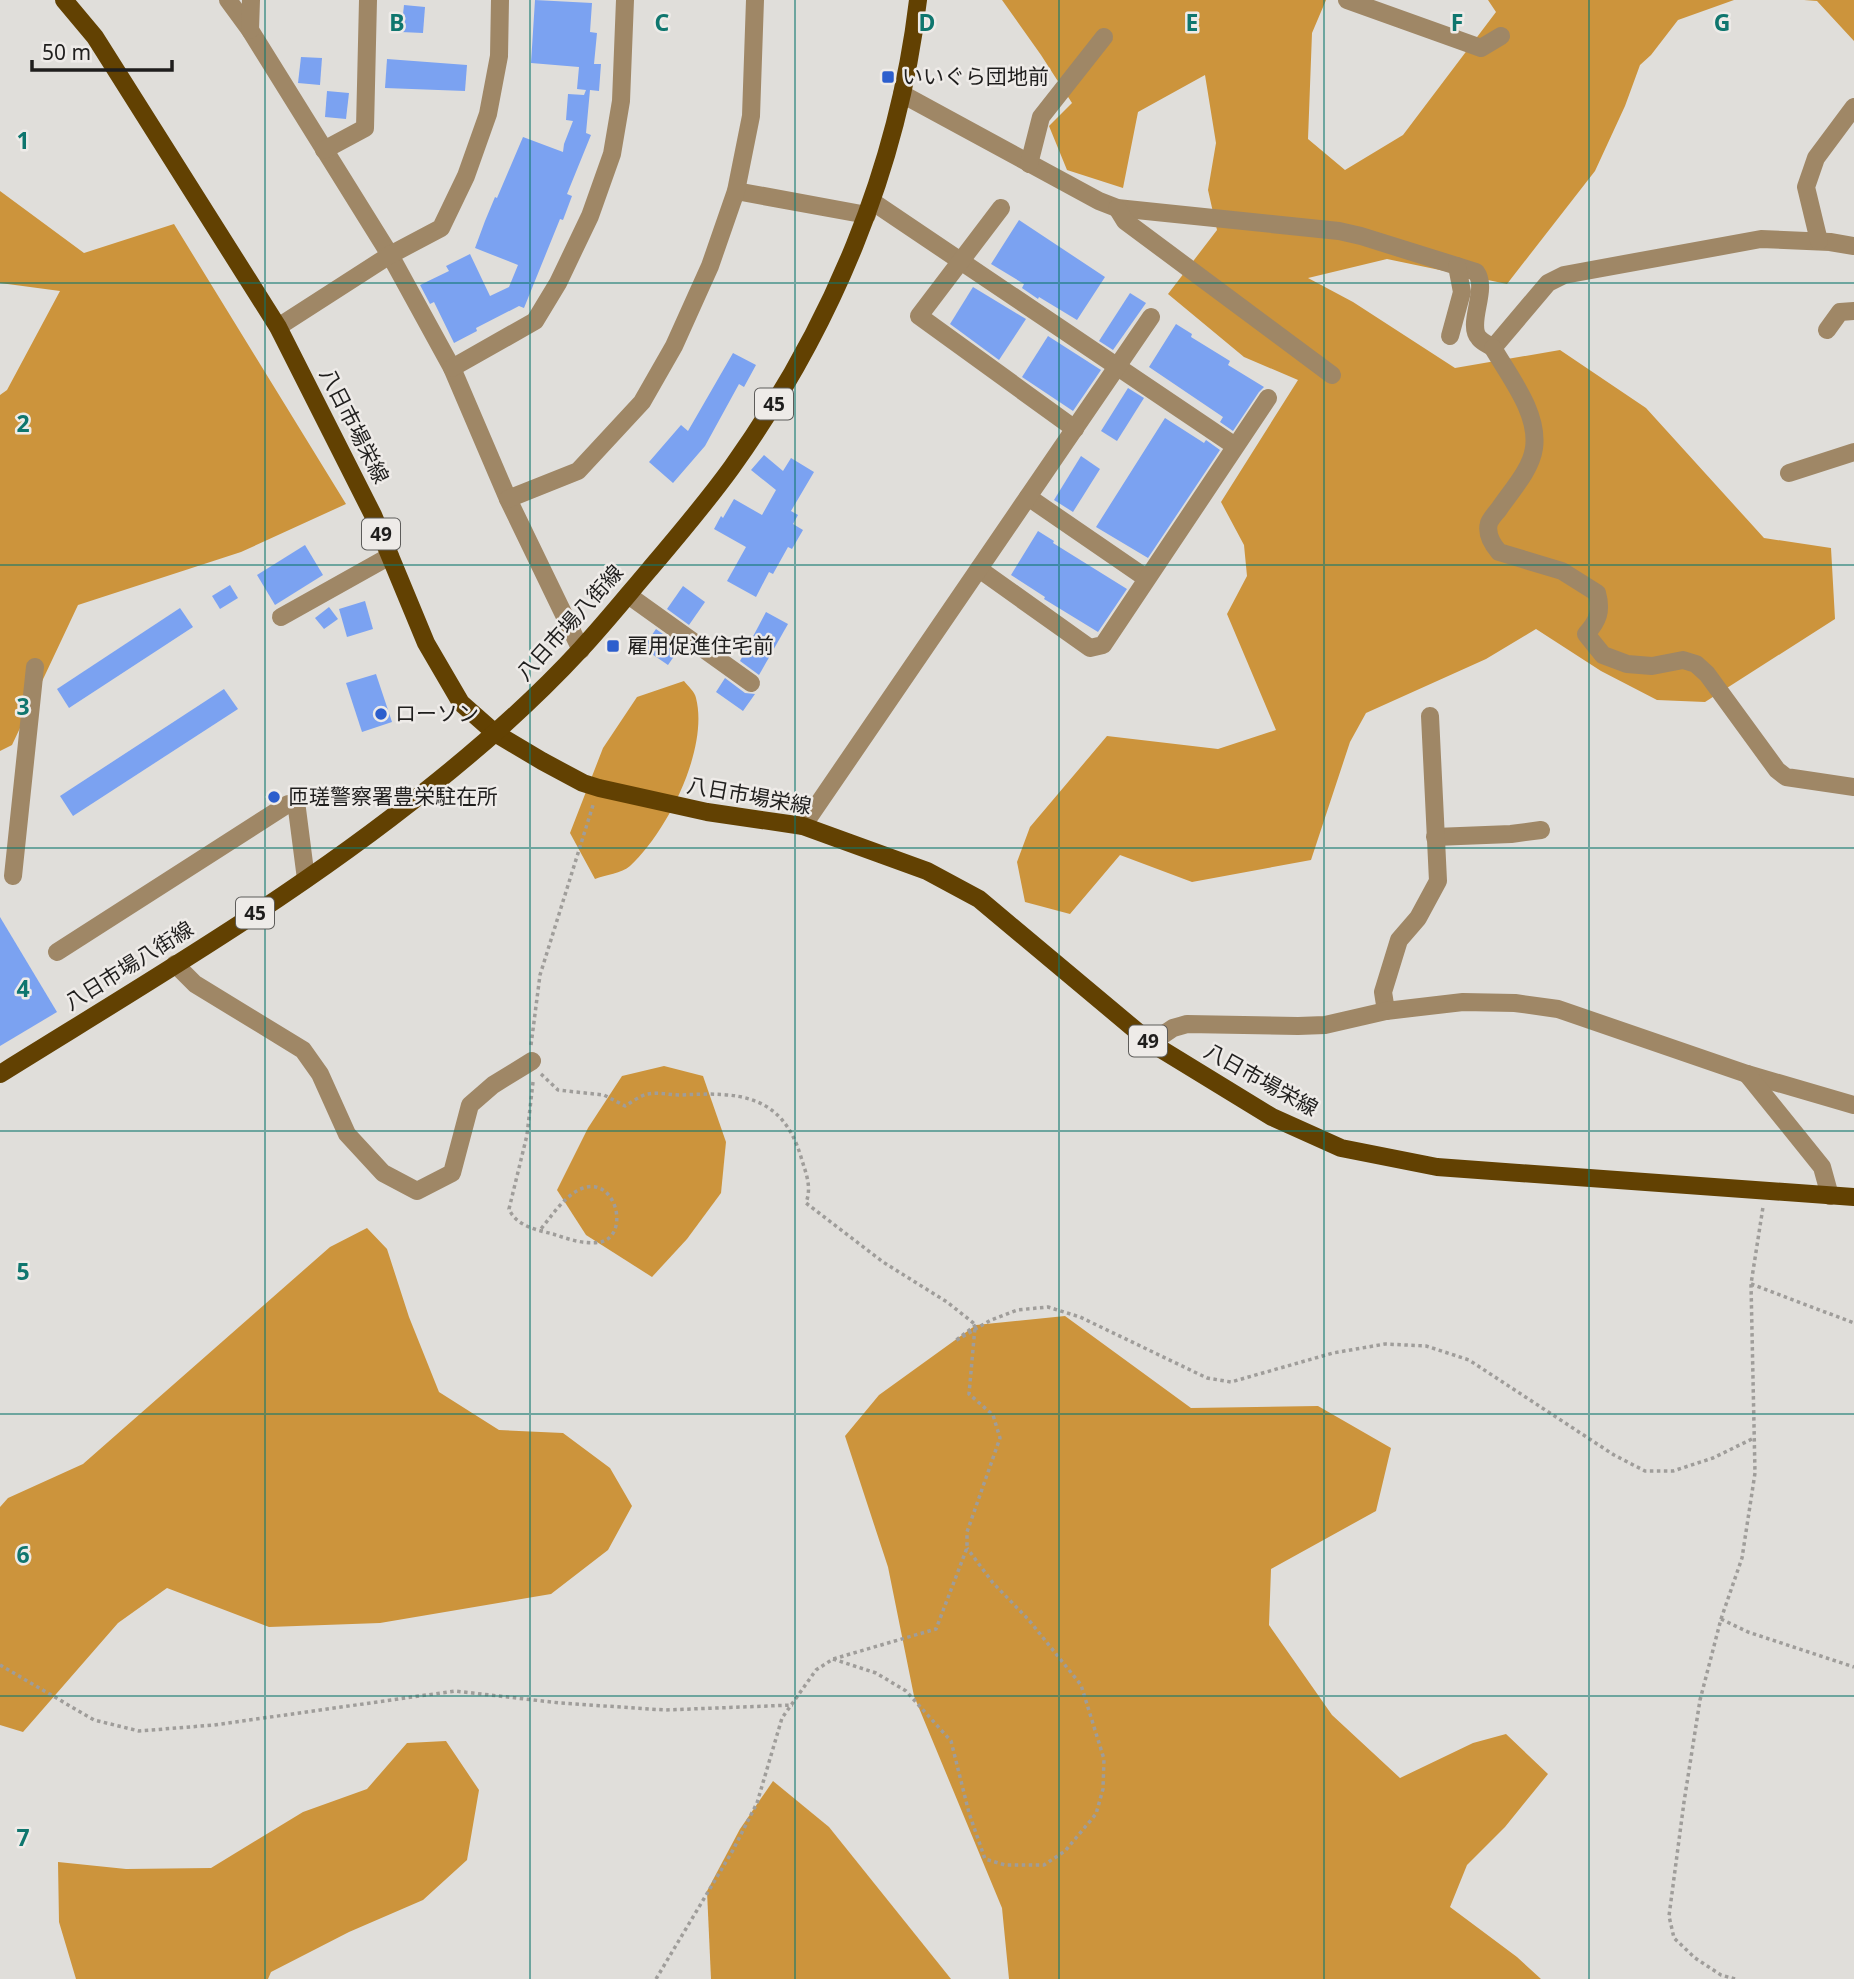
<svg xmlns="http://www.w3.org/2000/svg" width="1854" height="1979" viewBox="0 0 1854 1979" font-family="'Noto Sans','Noto Sans JP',sans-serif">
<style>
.forest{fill:#cc943c}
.building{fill:#7ba2f1}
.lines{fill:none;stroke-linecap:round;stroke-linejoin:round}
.path{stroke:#9f9d9a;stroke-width:3.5;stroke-dasharray:3.5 3.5;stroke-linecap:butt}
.minor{stroke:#9f8766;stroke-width:18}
.major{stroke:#624102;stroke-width:18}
.grid{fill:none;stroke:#0f766e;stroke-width:2;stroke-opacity:0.55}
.poi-dot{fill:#2c5ecd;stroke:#eeebe8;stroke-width:2.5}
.labels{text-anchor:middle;stroke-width:5;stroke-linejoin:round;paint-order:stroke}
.shield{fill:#eeebe8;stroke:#5d5c5a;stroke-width:2}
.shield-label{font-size:19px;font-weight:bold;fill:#1f1e1d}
.poi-label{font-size:21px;fill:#1f1e1d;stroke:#eeebe8;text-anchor:start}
.street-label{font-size:21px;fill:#1f1e1d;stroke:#eeebe8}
.grid-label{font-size:23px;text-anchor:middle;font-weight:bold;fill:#0f766e;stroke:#eeebe8;stroke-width:5;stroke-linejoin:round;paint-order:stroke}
</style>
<rect width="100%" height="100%" fill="#e0deda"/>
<g class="forest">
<path d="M1002,0H1326L1312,33L1308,139L1345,170L1403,135L1496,12L1488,0H1734L1678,20L1651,55L1640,65L1625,106L1595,171L1507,284L1387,259L1308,278L1353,302L1455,368L1560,350L1646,408L1764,538L1831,548L1835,619L1705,702L1657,700L1601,671L1536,629L1486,659L1366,713L1350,742L1311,860L1192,882L1120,855L1070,914L1025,902L1017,862L1030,827L1107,736L1218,749L1276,730L1227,614L1247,576L1244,545L1221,502L1298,380L1244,357L1168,294L1217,230L1208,190L1216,143L1205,75L1138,112L1123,188L1067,170L1049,126L1072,103L1041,55Z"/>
<path d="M1804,0H1854V41L1817,1Z"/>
<path d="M0,191L84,253L174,224L346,504L241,552L78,605L12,745L0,751V395L7,390L60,291L0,283Z"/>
<path d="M684,681C688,686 695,692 696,698C709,749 667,832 630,866C622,873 605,875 595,879L570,833L603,748L637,697Z"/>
<path d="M664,1066L703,1076L726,1142L721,1193L687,1239L652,1277L586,1235L557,1190L588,1128L622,1076Z"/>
<path d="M367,1228L387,1249L409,1317L439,1392L499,1430L563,1433L610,1468L632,1506L608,1550L551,1594L380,1623L269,1627L167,1588L118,1623L23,1732L0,1725V1507L8,1498L83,1464L330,1247Z"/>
<path d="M1065,1316L1191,1408L1318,1406L1391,1448L1376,1511L1271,1569L1269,1625L1332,1715L1400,1778L1473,1743L1506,1734L1548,1774L1505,1827L1467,1865L1450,1907L1517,1957L1541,1979H1009L1002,1908L914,1696L888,1567L845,1436L879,1395L976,1325Z"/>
<path d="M446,1741L479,1790L467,1860L423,1900L349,1932L271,1972L268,1979H76L59,1922L58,1862L126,1869L211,1868L303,1812L367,1789L407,1743Z"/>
<path d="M773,1781L829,1827L951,1979H711L707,1891L740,1829Z"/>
</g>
<g class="building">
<path d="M535,0L592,3L590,32L597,33L594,64H601L599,91L590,90L586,133L591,135L567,194L572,196L563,220L560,219L524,308L519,306L476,328L477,331L454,343L434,302L430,304L420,285L449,271L446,266L470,254L490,296L509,287L518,265L475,248L485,221L495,197L497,198L523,137L563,152L564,144L573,121L566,120L568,94L584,95L586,90L577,89L579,67L531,63Z"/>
<path d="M404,5L425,7L423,33L401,32Z"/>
<path d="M301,57L322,58L320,85L298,83Z"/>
<path d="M387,59L467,65L465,91L385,88Z"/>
<path d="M327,91L349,93L346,119L325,117Z"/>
<path d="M1019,220L1105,277L1077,320L1039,297L1038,299L1022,288L1024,284L991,264Z"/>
<path d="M973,287L1026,319L999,360L950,324Z"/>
<path d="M1130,293L1146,303L1113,350L1099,341Z"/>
<path d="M1176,324L1192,334L1191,337L1230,361L1228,365L1264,387L1259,392L1233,431L1220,422L1223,417L1149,367Z"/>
<path d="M1048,336L1101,370L1073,411L1022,377Z"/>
<path d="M733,353L756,365L744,387L739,384L705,446L673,483L649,462L681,425L688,431Z"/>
<path d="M1128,388L1144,398L1117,441L1101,431Z"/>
<path d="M1165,418L1204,443L1206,440L1220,450L1148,558L1096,527Z"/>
<path d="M764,455L783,471L791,458L814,472L791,511L798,515L793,524L803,530L792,549L788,547L773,574L769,572L756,597L727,581L746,547L714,529L721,516L723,518L734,499L762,515L776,490L751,470Z"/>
<path d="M1081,456L1100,469L1073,512L1054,500Z"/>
<path d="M1038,531L1054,541L1053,543L1127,589L1098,632L1044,599L1045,597L1011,575Z"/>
<path d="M305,545L323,575L275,605L257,575Z"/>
<path d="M230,585L238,598L220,609L212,596Z"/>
<path d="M683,586L705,602L689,625L667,609Z"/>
<path d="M365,601L373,629L347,637L339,609Z"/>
<path d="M329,607L338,619L324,629L315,618Z"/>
<path d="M180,608L193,627L69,708L57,689Z"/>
<path d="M766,612L788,624L759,675L740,661Z"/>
<path d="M656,629L677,644L675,646L679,649L668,665L643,648Z"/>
<path d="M376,674L392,722L362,732L346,683Z"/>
<path d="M725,678L745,693L755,694L743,711L716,692Z"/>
<path d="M224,689L238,709L73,816L60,796Z"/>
<path d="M0,917L57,1012L0,1046Z"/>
</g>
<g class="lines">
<g class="path">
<path d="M531,1045L540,975L594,802"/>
<path d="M541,1074L558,1090L604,1095L625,1106C632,1102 641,1095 648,1094C659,1092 670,1095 681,1095C737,1092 782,1093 801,1157C806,1174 812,1186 806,1203L883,1262L947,1302L976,1325"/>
<path d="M533,1082L527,1135L509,1209C516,1226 537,1230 553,1234C568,1239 585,1245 601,1242C629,1235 617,1181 587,1187C567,1191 552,1216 540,1230"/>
<path d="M1751,1284L1854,1323"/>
<path d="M976,1325L955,1341L991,1320L1017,1310L1048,1307L1080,1317L1207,1378L1231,1382L1333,1353L1385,1344L1426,1346L1469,1360L1614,1455L1645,1471H1673L1713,1458L1754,1438"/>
<path d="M1721,1619L1748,1632L1854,1667"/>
<path d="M833,1659L876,1673L906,1691L951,1741L969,1813L985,1859L1005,1865H1044L1065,1851L1096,1814L1103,1789L1104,1759L1081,1685L1028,1619L993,1583L967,1548"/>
<path d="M0,1665L94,1720L139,1731L214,1725L455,1691L560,1703L665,1710L793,1705"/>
<path d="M656,1979L733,1850L757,1803L782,1718L816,1670L833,1659L936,1629L967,1548V1532L1000,1438L993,1415L969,1394L975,1327"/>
<path d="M1735,1979L1721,1975L1695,1958L1674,1938L1669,1916L1684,1802L1700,1700L1721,1619L1742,1558L1755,1473L1751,1284L1763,1207"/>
</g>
<g class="minor">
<path d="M228,0L250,30L390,255L452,368L508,499L581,650"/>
<path d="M1347,0L1481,48L1501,36"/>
<path d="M250,30L251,0"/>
<path d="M902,94L1099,201L1117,208L1339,231L1361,236L1476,272C1489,289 1466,324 1479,338C1482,342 1489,345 1493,348L1548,283L1564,275L1761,239L1830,242L1854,246"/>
<path d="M324,150L365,128L368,0"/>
<path d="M1029,164L1041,117L1104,37"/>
<path d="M736,191L867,215"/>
<path d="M873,202L1235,446"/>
<path d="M1001,208L919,316L1075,429"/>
<path d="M1117,208L1125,221L1332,375"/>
<path d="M1819,241L1806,187L1816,158L1854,107"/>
<path d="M278,327L390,255L441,228L466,176L488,114L499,56L500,0"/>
<path d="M1827,330L1840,312L1854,311"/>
<path d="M1450,336L1462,292L1457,266"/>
<path d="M1493,348C1509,376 1539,413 1534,448C1531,470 1511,491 1499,509C1496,513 1491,518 1489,523C1486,534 1492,544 1499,552L1562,571L1597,593C1602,611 1598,621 1586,634L1603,655L1627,664L1652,666L1683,660L1696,664L1707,674L1777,770L1786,777L1854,787"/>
<path d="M452,368L535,321L558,283L590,216L612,154L621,101L625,0"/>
<path d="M1789,473L1854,452"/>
<path d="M1028,497L1146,578"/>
<path d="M508,499L578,471L642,402L674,346L710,266L736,191L751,116L755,0"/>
<path d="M979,569L1090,648L1103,645L1268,398"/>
<path d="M628,595L751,683"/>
<path d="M281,617L390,556"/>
<path d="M803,826L1151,317"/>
<path d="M1435,837L1511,834L1541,830"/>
<path d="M13,876L35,667"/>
<path d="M57,952L288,804L297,809L306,879"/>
<path d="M175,964L195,984L303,1050L320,1074L347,1134L383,1173L417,1191L452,1173L470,1105L493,1085L532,1061"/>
<path d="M1386,1011L1383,992L1399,940L1418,918L1438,881L1430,716"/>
<path d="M1151,1043L1173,1028L1187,1024L1298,1026L1325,1025L1386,1011L1463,1002L1515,1003L1558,1009L1747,1074L1854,1105"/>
<path d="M1747,1074L1822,1167L1830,1196"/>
</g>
<g class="major">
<path d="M64,0L95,37L278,327L373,515L426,643L461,703L495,733L542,761L583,783L599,788L707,812L803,826L927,871L979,899L1151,1043L1272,1117L1341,1148L1437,1167L1854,1197"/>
<path d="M0,1074C146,983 295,896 429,788C483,745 535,699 581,649C605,623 626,597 649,570C677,537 706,503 732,467C831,328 898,170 918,0"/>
</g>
</g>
<path class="grid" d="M265,0V1979M530,0V1979M795,0V1979M1059,0V1979M1324,0V1979M1589,0V1979M0,283H1854M0,565H1854M0,848H1854M0,1131H1854M0,1414H1854M0,1696H1854"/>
<g class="poi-dot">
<rect x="881" y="70" width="14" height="14" rx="3.5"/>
<rect x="606" y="639" width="14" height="14" rx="3.5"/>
<circle cx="381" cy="714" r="7"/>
<circle cx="274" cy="797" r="7"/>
</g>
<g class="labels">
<g class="shield">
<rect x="755" y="388.5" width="38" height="31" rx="5"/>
<rect x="362" y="518.5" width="38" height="31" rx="5"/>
<rect x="236" y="897.5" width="38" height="31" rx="5"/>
<rect x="1129" y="1025.5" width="38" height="31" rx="5"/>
</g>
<g class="shield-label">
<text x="774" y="411">45</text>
<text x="381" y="541">49</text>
<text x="255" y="920">45</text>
<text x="1148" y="1048">49</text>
</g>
<g class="poi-label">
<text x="902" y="84">いいぐら団地前</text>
<text x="627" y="653">雇用促進住宅前</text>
<text x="395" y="721">ローソン</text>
<text x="288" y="804">匝瑳警察署豊栄駐在所</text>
</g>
<g class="street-label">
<text transform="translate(354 426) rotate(63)" y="7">八日市場栄線</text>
<text transform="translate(570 623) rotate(-48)" y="7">八日市場八街線</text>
<text transform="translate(749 796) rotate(10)" y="7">八日市場栄線</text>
<text transform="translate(129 966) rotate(-32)" y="7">八日市場八街線</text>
<text transform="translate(1261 1080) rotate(29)" y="7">八日市場栄線</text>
</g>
</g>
<g class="grid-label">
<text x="397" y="31">B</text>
<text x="662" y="31">C</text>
<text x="927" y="31">D</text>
<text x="1192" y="31">E</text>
<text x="1457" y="31">F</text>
<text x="1722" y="31">G</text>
<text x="23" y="149">1</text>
<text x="23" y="432">2</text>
<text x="23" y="715">3</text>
<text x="23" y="997">4</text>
<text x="23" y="1280">5</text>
<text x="23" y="1563">6</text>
<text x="23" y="1846">7</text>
</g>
<path d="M32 60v10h140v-10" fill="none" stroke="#1f1e1d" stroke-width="3.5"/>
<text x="42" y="60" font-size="21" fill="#1f1e1d" stroke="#eeebe8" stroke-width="5" paint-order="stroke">50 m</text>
</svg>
